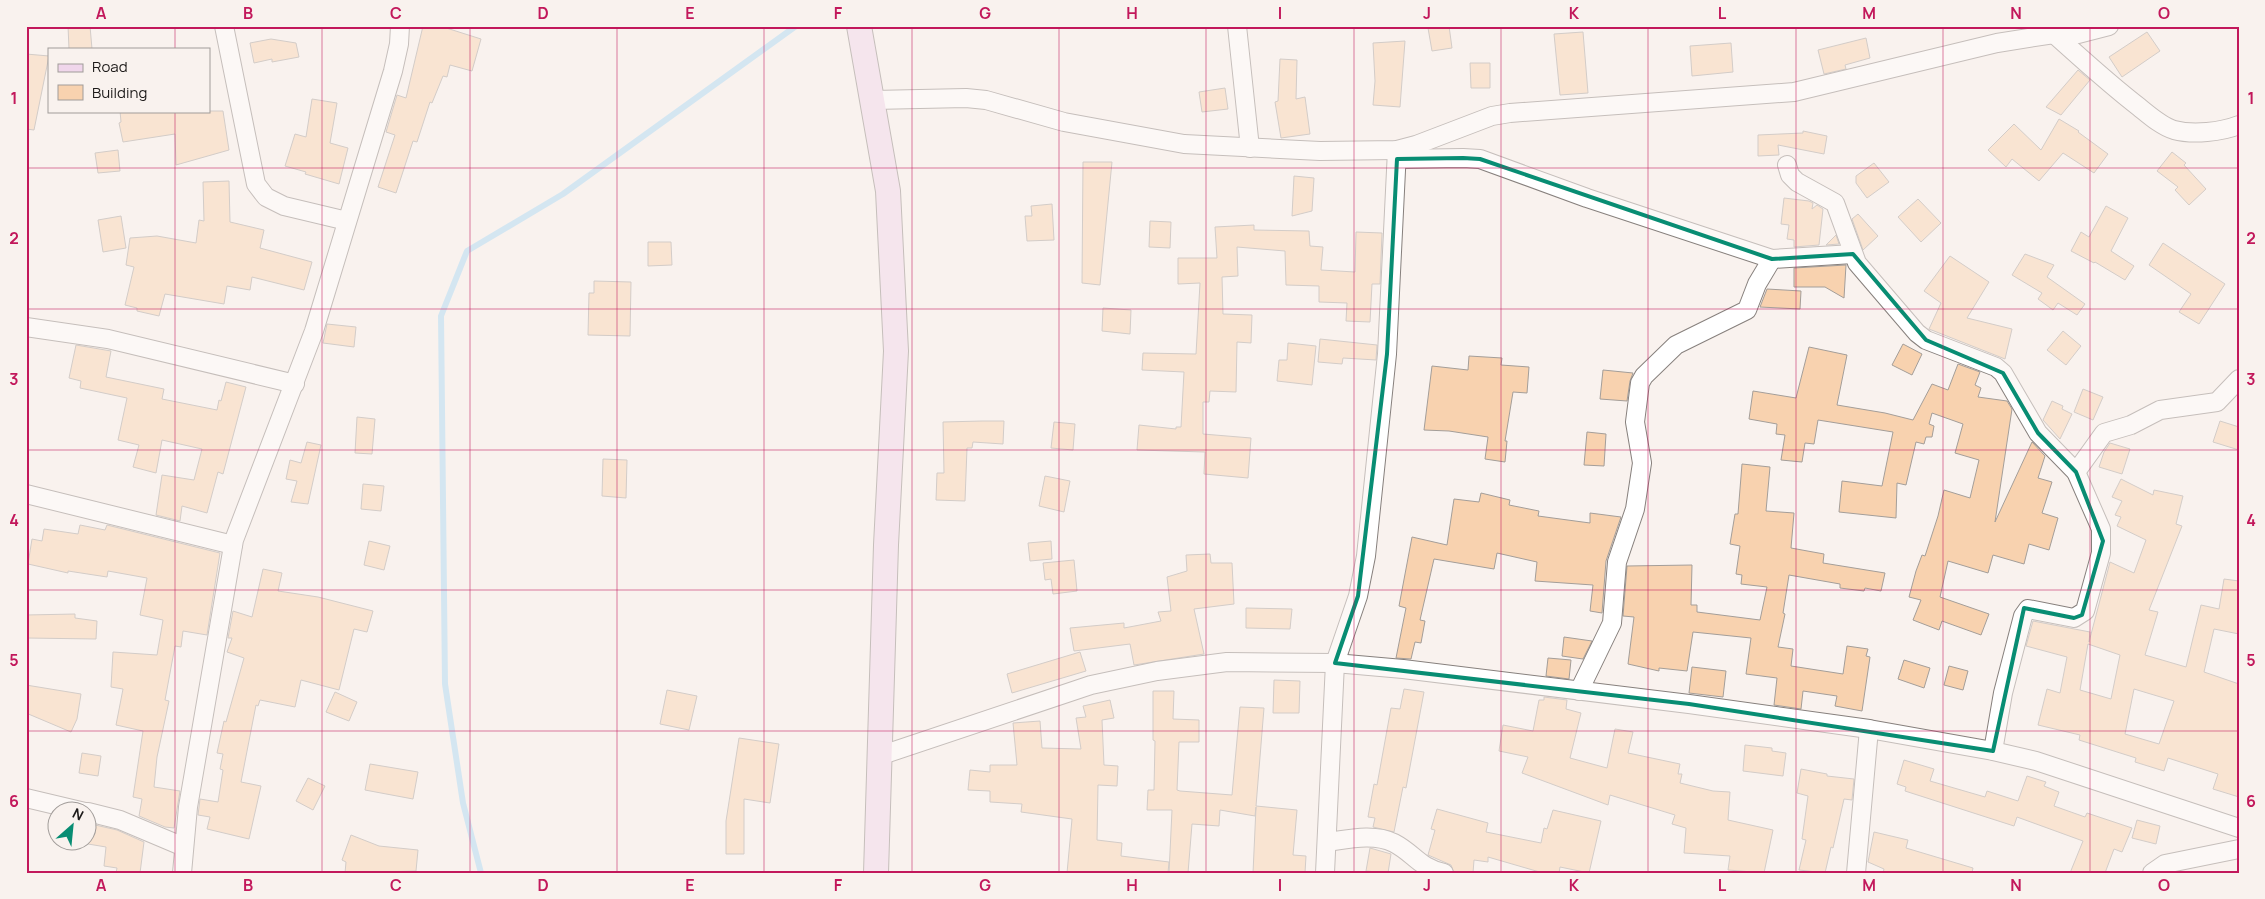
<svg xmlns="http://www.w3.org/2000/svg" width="2265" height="899" viewBox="0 0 2265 899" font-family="Manrope,sans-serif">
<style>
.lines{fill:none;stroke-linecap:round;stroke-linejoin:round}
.stream{stroke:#a7d8f3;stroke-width:6}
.building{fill:#f8d2af;stroke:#a49e99;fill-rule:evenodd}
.street-casing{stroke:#87807d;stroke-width:20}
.secondary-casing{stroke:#87807d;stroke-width:26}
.street{stroke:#fff;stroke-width:18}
.secondary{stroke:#f0d6eb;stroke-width:24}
.marked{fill:none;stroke:#088d73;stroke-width:4;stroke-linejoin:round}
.grid{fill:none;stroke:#c2185b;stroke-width:1;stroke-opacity:0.55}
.neatline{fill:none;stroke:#c2185b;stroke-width:2}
.grid-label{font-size:16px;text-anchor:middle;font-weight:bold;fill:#c2185b}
</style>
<rect width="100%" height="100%" fill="#f9f2ee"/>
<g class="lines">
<path class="stream" d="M481,873L463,803L445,684L441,316L467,251L563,194L796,26"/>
</g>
<g class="building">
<path d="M68,26H90L92,49H69Z"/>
<path d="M423,26H440L481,39L472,71L450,65L447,77L443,76L432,103L430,102L417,142L413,141L396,193L378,187L395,135L386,132L397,95L406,98Z"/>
<path d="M1449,26L1452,48L1432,51L1428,28Z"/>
<path d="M1583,32L1588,93L1560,95L1554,34Z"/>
<path d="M2147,32L2160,51L2122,77L2109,57Z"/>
<path d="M1866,38L1870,58L1845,65L1846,69L1824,74L1818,50Z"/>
<path d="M271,39L296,43L299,57L272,62V59L254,63L250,43Z"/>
<path d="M1405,41L1400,107L1373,105L1375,81L1373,43Z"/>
<path d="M1731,43L1733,72L1692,76L1690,46Z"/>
<path d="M26,54L49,56L34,130L26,129Z"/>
<path d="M1280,59L1297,60L1296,99L1305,97L1310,134L1281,138L1275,102L1278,101Z"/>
<path d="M1470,63H1490V88H1471Z"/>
<path d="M2078,70L2090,80L2061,115L2046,107Z"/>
<path d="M1225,88L1228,109L1202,112L1199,92Z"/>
<path d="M312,99L337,103L330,143L348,148L339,184L305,174L306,172L285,166L295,134L306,137Z"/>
<path d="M120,111H223L229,150L176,165L175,134L123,142L119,123L121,122Z"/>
<path d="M2059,119L2079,131L2078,132L2108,154L2094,173L2063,153L2039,181L2012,159L2006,167L1988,150L2014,124L2041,150Z"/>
<path d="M1803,131L1827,136L1824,154L1778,145L1779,155L1758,156V135L1803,133Z"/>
<path d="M118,150L120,171L98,173L95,153Z"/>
<path d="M2172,152L2186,163L2184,165L2206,189L2189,205L2175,190L2178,187L2157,171Z"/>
<path d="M1083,162H1112L1100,285L1082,283Z"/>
<path d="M1874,163L1889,182L1867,198L1856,183V176Z"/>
<path d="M1294,176L1314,178L1312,211L1292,216Z"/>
<path d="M229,181L230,222L264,230L260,248L312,262L304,290L252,277L250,290L227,286L224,304L165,294L159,316L137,311V308L125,305L134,267L126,265L130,238L157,236L196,243L199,220L204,221L203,182Z"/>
<path d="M1784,198L1809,201L1813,203L1812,209L1817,205L1823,209L1819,245L1794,247V240L1787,239L1789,225L1781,224Z"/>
<path d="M1918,199L1941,223L1921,242L1898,217Z"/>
<path d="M1052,204L1054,240L1027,241L1025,216H1032L1031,206Z"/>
<path d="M2106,206L2128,218L2111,251L2134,266L2125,280L2095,262L2094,263L2071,251L2081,232L2089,237Z"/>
<path d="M1858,214L1878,236L1863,250L1852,219Z"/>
<path d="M121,216L126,248L103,252L98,220Z"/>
<path d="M1150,221L1171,222L1170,248L1149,247Z"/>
<path d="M1254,225V230L1309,231L1310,246L1323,247L1321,270L1355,272L1356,232L1382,233L1380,284H1372L1370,322L1346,321L1347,303L1319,302V286L1286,285L1285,251L1237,247L1238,276L1222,277L1223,314L1252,315L1251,343L1237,342L1236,392L1210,391L1209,402H1203V434L1251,438L1248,478L1204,474L1205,452L1137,450L1139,425L1176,429V427H1181L1184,372L1142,370L1143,353L1196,354L1200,283L1178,284V258H1217L1215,227Z"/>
<path d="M1836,235L1839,244L1826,245Z"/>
<path d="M648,242H671L672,265L648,266Z"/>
<path d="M2163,243L2225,284L2199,324L2179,312L2191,294L2149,265Z"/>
<path d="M2025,254L2054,265L2047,277L2085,304L2077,315L2058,303L2053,310L2038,299L2042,293L2012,275Z"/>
<path d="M1950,256L1989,282L1967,318L2012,329L2005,359L1929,329L1941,303L1924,291Z"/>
<path d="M1846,265L1844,298L1825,287H1794V268Z"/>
<path d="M594,281L631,282L630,336L588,335L589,293H594Z"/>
<path d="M1767,289L1801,291L1800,309L1760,307Z"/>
<path d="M1103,308L1131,310L1130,334L1102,331Z"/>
<path d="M327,324L356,327L354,347L323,343Z"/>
<path d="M2063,331L2081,346L2066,365L2047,350Z"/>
<path d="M1320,339L1377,345L1376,360L1343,358L1342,364L1318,362Z"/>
<path d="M1288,343L1316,346L1312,385L1277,381L1279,360H1287Z"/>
<path d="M1903,344L1922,354L1912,375L1892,365Z"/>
<path d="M76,345L111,351L106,377L164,389L162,399L217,410L219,400L221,401L226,382L246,387L223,474L218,472L207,513L182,506L180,521L156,515L162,475L194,480L202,449L162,440L156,473L133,467L139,445L118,440L127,398L80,388L81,381L69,378Z"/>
<path d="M1809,347L1847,355L1837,405L1885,413L1913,420L1932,384L1948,390L1958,364L1980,372L1975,385L1981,388L1978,397L2007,401L2012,409L1995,522L2032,442L2045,456L2038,478L2052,482L2042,513L2058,518L2049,550L2029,544L2024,564L1993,555L1988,573L1948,561L1940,597L1989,614L1981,635L1942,621L1939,630L1913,620L1921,600L1909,597L1916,571L1922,555L1925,556L1938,516L1944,490L1970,498L1979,460L1955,453L1963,424L1932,413L1929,424L1934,426L1932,437H1926L1924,444L1916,442L1906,485L1897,483L1896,518L1839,512L1842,481L1882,486L1893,432L1818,420L1814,444L1805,443L1802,462L1781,460L1785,435L1776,434L1777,424L1749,419L1753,391L1796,398Z"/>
<path d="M1469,356L1502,358L1501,365L1529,367L1527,393L1513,392L1505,441H1507L1505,462L1485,459L1488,437L1449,431L1424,430L1432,366L1468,370Z"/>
<path d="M1603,370L1633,373L1630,381L1627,401L1600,399Z"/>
<path d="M2083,389L2103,397L2093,420L2074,412Z"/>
<path d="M2052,401L2063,406L2062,409L2072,414L2060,439L2043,420Z"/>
<path d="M357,417L375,419L372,454L355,453Z"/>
<path d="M982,421H1004L1003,444L973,442L972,448H967L965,501L936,500L937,473H944L943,422Z"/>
<path d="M2220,421L2239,427V450L2213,442Z"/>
<path d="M1054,422L1075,424L1073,450L1051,448Z"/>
<path d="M1587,432L1606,434L1604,466L1584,465Z"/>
<path d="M307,442L321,445L308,504L291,502L297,481L286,479L290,460L301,463Z"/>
<path d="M2110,443L2130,449L2122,474L2099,467L2104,452Z"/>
<path d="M603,459L627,460L626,498L602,496Z"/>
<path d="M1742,464L1770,467L1766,511L1794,513L1791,548L1824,554L1823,563L1885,573L1881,591L1865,588L1864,591L1840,588V584L1789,575L1783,613L1785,614L1778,647L1793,649L1791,666L1843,674L1847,646L1868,649L1866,656L1870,657L1862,711L1835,706L1837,696L1803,691L1801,709L1774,705L1777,678L1746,674L1751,638L1693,632L1687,671L1659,668V671L1628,664L1634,617L1623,616L1627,566L1692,565L1691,605H1697V612L1760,620L1767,587L1741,584L1742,575L1736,574L1740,546L1730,544L1735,514H1738Z"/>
<path d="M1045,476L1070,481L1064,512L1039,506Z"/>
<path d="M2121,479L2153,495L2154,490L2183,496L2176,524L2182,526L2149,610L2158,612L2145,655L2186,667L2201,605L2219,609L2224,579L2239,581V634L2214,629L2204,672L2239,684V797L2213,789L2218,774L2168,758L2164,771L2135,762L2136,758L2079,740L2080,735L2038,725L2047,689L2060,693L2067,657L2026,646L2033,621L2090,632L2089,642L2110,562L2134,573L2146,540L2117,526L2121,517L2115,515L2122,501L2112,497ZM2088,644L2120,655L2111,699L2080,690ZM2134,689L2174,701L2159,744L2125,734Z"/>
<path d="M363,484L384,486L381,511L361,509Z"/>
<path d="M1481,493L1510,500L1509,505L1539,511L1538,516L1590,523V513L1621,517L1606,561L1602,613L1590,611L1593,585L1535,581L1537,562L1497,553L1494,569L1434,559L1420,620L1425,621L1421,643L1415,642L1411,659L1396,658L1406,608L1399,606L1412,537L1447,545L1454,499L1479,502Z"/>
<path d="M80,525L105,530L107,525L220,553L207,635L183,631L181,647L175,646L165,700L169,701L157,757L154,787L180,791L174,828L165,827L139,816L142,799L133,797L143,731L116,725L123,689L111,687L113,652L157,655L163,620L140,615L147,578L108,571L107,577L68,571V573L28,564L32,539L42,541L44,529L78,534Z"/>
<path d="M369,541L390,546L384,570L364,565Z"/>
<path d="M1051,541L1052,559L1030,561L1028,543Z"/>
<path d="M1210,554L1211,563H1232L1234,604L1194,609L1204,654L1134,665L1130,644L1074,651L1070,628L1124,623V628L1161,621L1158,612L1171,611L1167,577L1187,571L1186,555Z"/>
<path d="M1074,560L1077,591L1053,594L1051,579L1045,580L1043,563Z"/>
<path d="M263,569L282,573L278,591L318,597L373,611L367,632L354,629L339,690L301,680L295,707L260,700L258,706L256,705L241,782L261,786L249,839L207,829L210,817L198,815L200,799L218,802L223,770L220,769L223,754L217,753L224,721L226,722L244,658L227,652L232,638H228L233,611L252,617Z"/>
<path d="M1246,608L1292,609L1290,629L1246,628Z"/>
<path d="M75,614V618L97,621L96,639L26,638V615Z"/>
<path d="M1564,637L1592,641L1583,659L1562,656Z"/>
<path d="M1080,652L1086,671L1012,693L1007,674Z"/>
<path d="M1548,658L1571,660L1569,679L1546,676Z"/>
<path d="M1904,660L1930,668L1924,688L1898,679Z"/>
<path d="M1949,666L1968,671L1963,690L1944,685Z"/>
<path d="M1692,667L1726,671L1723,697L1689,693Z"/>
<path d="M1274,680L1300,681L1299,713H1273Z"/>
<path d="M26,685L81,694L77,719L71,732L26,713Z"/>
<path d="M1404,689L1424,692L1406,788L1403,787L1394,832L1373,827L1375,818L1368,817L1374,784L1377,785L1391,708L1400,709Z"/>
<path d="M667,690L697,696L689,730L660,724Z"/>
<path d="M1153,691H1174L1173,719L1199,720V742H1179L1177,790L1180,791L1232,795L1240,707L1264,708L1256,806L1297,810L1293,855L1306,856L1305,873H1253L1256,807L1255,816L1220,810L1219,826L1192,824L1188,873H1169L1172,810H1147L1148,790H1154L1155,741L1153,740Z"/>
<path d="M335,692L357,702L349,721L326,712Z"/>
<path d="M1544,697L1567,700L1566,709L1581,713L1570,758L1607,768L1615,729L1633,732L1628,753L1680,764L1678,774H1682L1680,783L1713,791L1730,792L1728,820L1773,830L1764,873L1728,870L1730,856L1684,853L1686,828L1672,824L1675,815L1610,795L1608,805L1522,773L1528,757L1499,751L1503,725L1533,731L1539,700H1544Z"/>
<path d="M1110,700L1114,718L1102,720L1104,765L1118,766L1117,786L1098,785L1097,840L1122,843L1121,856L1169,862L1168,873H1067L1072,819L1021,812L1022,804L990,802V791L968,790L970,770L990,772V765H1017L1013,723L1040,721L1042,748L1081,749L1076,718L1086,717L1083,706Z"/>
<path d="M739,738L779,744L770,803L744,799V854H726V821Z"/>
<path d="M1745,745L1772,748V751L1786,753L1783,776L1743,771Z"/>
<path d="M82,753L101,756L98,776L79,773Z"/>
<path d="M1904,760L1934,769L1930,781L1985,797L1987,791L2018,801L2027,776L2046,782L2044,786L2059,792L2054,806L2085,817L2087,813L2132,828L2122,852L2114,849L2105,873H2070L2083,841L2017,817L2014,826L1905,791L1906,787L1897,784Z"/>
<path d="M370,764L418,772L413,799L365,790Z"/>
<path d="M1801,769L1827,774V776L1854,779L1852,800L1844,799L1833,848L1831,847L1825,873L1799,870L1806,840L1802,839L1808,796L1797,793Z"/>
<path d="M308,778L325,786L313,810L296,801Z"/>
<path d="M1437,809L1488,823L1486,832L1541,843L1544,828L1547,829L1553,810L1601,821L1589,873L1560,867L1559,873H1543L1488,857V862L1474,860L1473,873H1454L1451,865L1428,855L1435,830L1431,829Z"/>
<path d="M2137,820L2160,826L2156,844L2132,838Z"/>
<path d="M91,824L117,830L144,842L140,873H116L117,868L104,866L106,847L88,844Z"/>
<path d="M1874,832L1908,840L1906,848L1973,868L1972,873H1883L1884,869L1868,862Z"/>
<path d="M351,835L379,846L418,850L416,871L345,873L346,862L342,860Z"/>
<path d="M1370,848L1391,854L1388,873L1366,871Z"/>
</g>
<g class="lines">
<g class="street-casing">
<g id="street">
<path d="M224,26L256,184L266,197L284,206L347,221"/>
<path d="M1237,26L1250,148"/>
<path d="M2054,34C2082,59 2109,84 2139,107C2149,115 2161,126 2174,130C2193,135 2221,132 2239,125"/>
<path d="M873,100L966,98L986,100L1064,122L1184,144L1320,151L1397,150L1416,145L1492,116L1510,113L1794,92L1997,43L2054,34H2078L2109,26"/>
<path d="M1397,159L1463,158L1480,159L1587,198L1772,259L1853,254"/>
<path d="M1787,165L1790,175L1797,182L1835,203L1857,263L1917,333L1926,340L1996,367L2003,373L2038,433L2076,472L2101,529V553L2085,611L2074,618L2028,609L2023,616L2003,693L1993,751"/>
<path d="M26,327L108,339L295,384"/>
<path d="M2076,472L2104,433L2131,425L2160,410L2217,402L2239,379"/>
<path d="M26,494L233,545"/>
<path d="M1579,691L1612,623L1617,562L1635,509L1642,463L1635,422L1640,383L1644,376L1676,345L1747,310L1757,284L1772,259"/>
<path d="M879,756L1091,685L1157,671L1227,662L1335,663L1403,669L1689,704L1869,729L1993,751L2036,761L2239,828"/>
<path d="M26,798L85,812"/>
<path d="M88,812L120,820L184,847"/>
<path d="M1328,842C1349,839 1374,833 1394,843C1415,854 1418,867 1444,873"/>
<path d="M182,873L188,807L234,540L314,331L393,71L399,44L400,26"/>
<path d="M1325,873L1335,663L1358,596L1366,556L1387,354L1397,150"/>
<path d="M1856,873L1869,729"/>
<path d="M2152,873L2165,864L2239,849"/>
</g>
</g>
<g class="secondary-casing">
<path id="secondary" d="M859,26L888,191L896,351L886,545L876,873"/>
</g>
<use href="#street" class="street"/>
<use href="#secondary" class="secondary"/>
</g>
<path d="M0 0H2265V899H0ZM1463,158L1480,159L1772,259L1853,254L1926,340L2003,373L2038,433L2076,472L2103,541L2082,615L2074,618L2024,608L1993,751L1689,704L1335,663L1358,596L1387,354L1397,159Z" fill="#f9f2ee" fill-opacity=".55" fill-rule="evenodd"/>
<path class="marked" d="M1463,158L1480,159L1772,259L1853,254L1926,340L2003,373L2038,433L2076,472L2103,541L2082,615L2074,618L2024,608L1993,751L1689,704L1335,663L1358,596L1387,354L1397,159Z"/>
<path class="grid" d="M175,26V49M322,26V873M470,26V873M617,26V873M764,26V873M912,26V873M1059,26V873M1206,26V873M1354,26V873M1501,26V873M1648,26V873M1796,26V873M1943,26V873M2090,26V873M175,111V873M26,168H2239M26,309H2239M26,450H2239M26,590H2239M26,731H2239"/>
<rect width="2265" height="899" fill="none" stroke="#f9f2ee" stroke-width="55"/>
<rect x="48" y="48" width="162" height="65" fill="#f9f2ee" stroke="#a19c99"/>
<rect x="58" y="64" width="25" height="8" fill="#f0d6eb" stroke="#a19c99"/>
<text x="92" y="72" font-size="15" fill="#1d1a19">Road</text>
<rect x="58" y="85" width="25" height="15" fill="#f8d2af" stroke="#a19c99"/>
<text x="92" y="98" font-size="15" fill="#1d1a19">Building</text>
<g transform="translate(72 826) rotate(27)"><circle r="24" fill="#f9f2ee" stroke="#a19c99"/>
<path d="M0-4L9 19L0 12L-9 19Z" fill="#088d73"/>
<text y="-8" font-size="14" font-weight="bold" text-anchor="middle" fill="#1d1a19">N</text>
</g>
<rect x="28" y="28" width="2210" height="844" class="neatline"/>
<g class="grid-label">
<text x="101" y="19">A</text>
<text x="248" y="19">B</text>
<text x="396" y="19">C</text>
<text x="543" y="19">D</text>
<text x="690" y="19">E</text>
<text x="838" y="19">F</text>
<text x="985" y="19">G</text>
<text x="1132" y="19">H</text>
<text x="1280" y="19">I</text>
<text x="1427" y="19">J</text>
<text x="1574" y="19">K</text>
<text x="1722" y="19">L</text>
<text x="1869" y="19">M</text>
<text x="2016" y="19">N</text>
<text x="2164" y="19">O</text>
<text x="14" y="104">1</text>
<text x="2251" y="104">1</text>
<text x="14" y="244">2</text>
<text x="2251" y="244">2</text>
<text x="14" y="385">3</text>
<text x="2251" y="385">3</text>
<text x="14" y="526">4</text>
<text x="2251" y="526">4</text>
<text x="14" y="666">5</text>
<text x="2251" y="666">5</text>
<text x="14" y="807">6</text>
<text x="2251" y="807">6</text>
<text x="101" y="891">A</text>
<text x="248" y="891">B</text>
<text x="396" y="891">C</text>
<text x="543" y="891">D</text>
<text x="690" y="891">E</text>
<text x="838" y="891">F</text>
<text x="985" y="891">G</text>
<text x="1132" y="891">H</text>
<text x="1280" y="891">I</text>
<text x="1427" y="891">J</text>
<text x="1574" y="891">K</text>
<text x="1722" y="891">L</text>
<text x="1869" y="891">M</text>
<text x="2016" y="891">N</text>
<text x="2164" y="891">O</text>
</g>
</svg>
